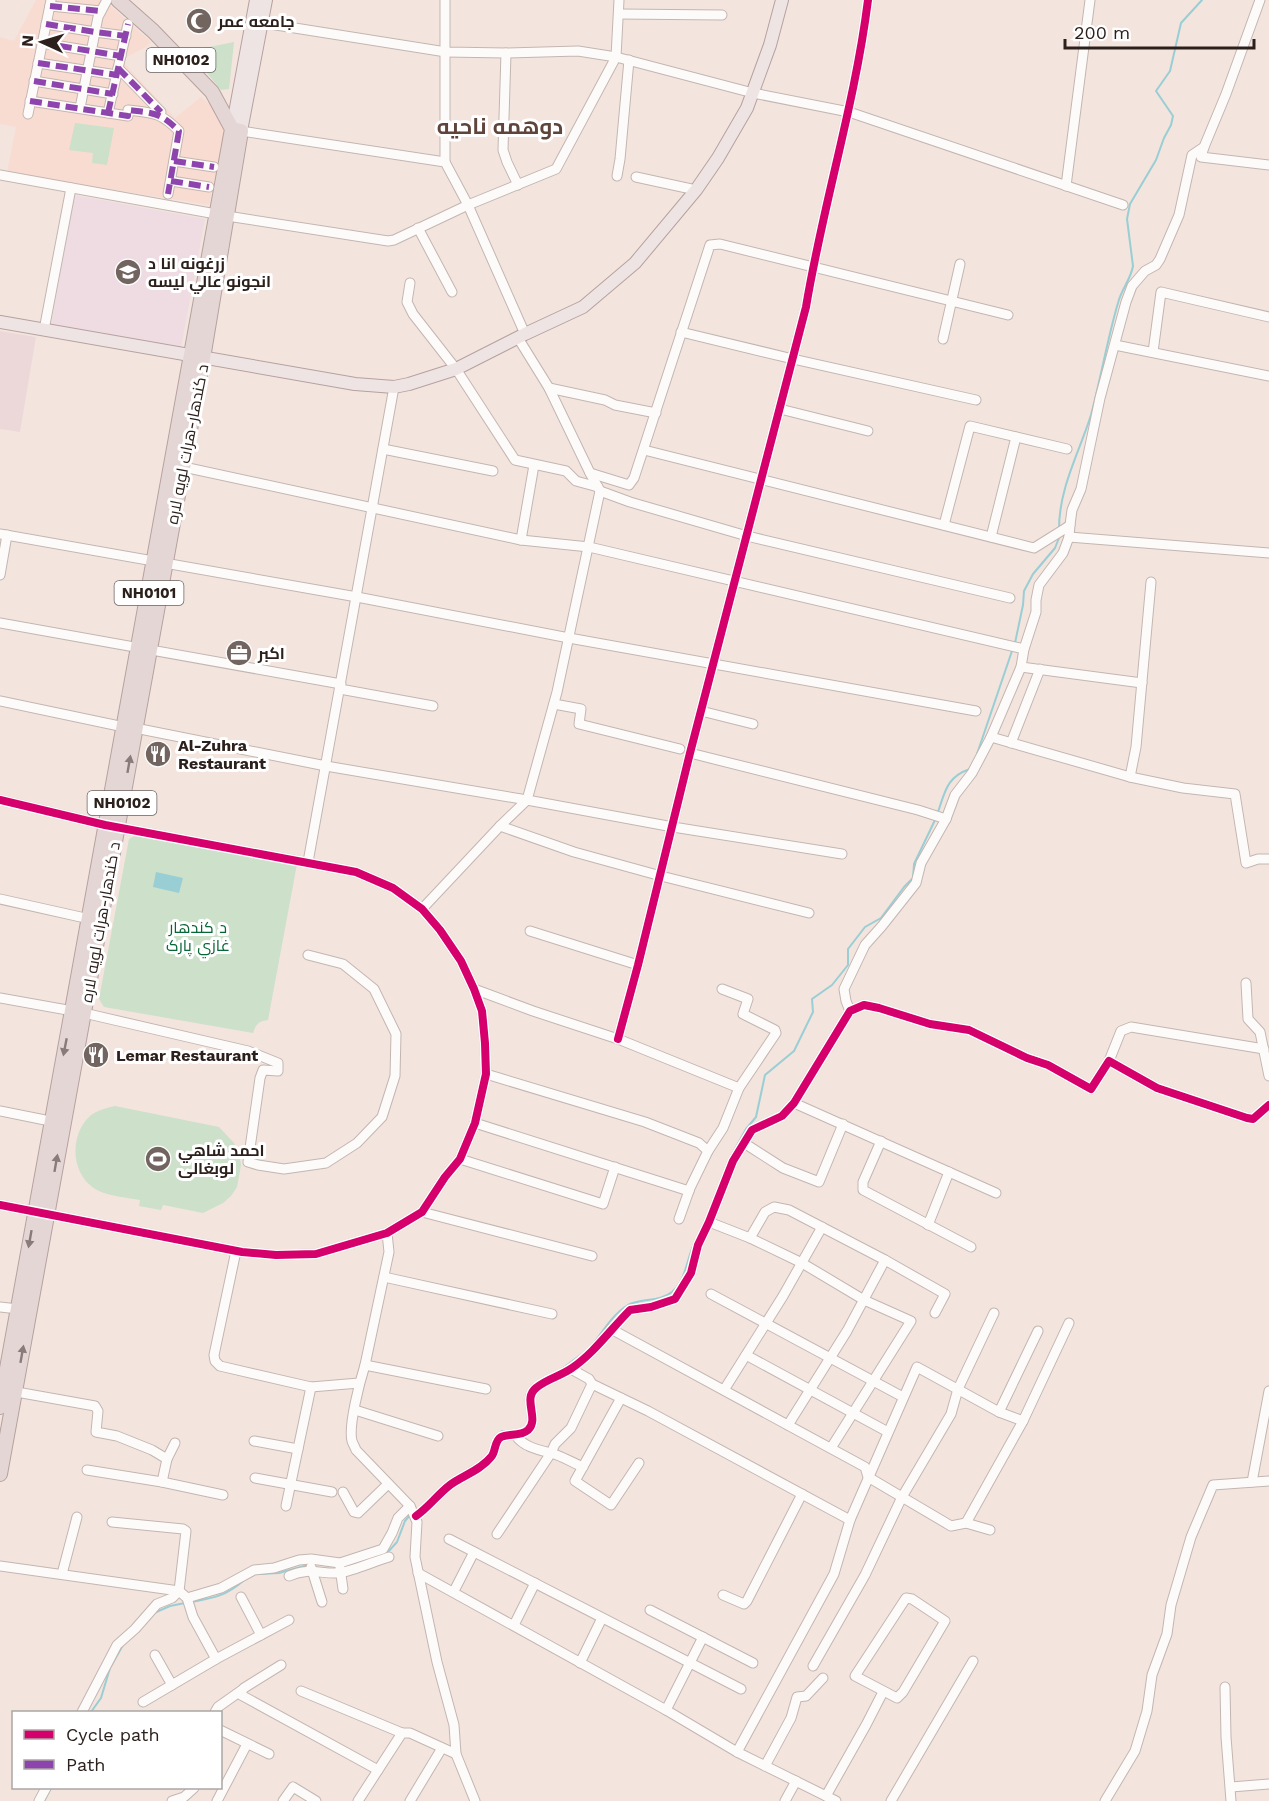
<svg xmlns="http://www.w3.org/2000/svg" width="1269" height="1801" viewBox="0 0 1269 1801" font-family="'Work Sans',Cairo,sans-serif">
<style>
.built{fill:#f9dcd1}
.education{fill:#eedce2}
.medical{fill:#edd8d9}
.green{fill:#cce0ca}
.water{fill:#99ced4}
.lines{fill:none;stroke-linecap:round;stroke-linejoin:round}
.stream{stroke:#99ced4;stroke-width:2}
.minor-casing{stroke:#c3b6b1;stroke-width:11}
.major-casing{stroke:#b6a19f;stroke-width:14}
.highway-casing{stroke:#b6a19f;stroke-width:16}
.minor{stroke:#fdfbfa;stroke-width:9}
.major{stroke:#efe4e4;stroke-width:12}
.highway{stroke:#e5d6d6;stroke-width:14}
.quiet{stroke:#8e44ad;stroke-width:6;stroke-dasharray:12 6;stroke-linecap:butt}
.cycleway-casing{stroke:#fff;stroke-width:11}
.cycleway{stroke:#d6006c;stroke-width:8}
.oneway{fill:#887b79}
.labels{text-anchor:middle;stroke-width:6;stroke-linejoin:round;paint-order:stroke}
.shield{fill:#fff;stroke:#6b6360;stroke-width:1.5}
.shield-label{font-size:15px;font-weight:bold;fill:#2c201c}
.poi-label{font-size:16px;font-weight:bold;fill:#2c201c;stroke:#fff;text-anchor:start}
.street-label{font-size:16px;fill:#2c201c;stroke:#fff}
.park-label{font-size:16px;fill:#076636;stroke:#fff}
.district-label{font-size:22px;font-weight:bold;fill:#5e443a;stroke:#fff}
</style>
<rect width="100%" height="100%" fill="#f3e4de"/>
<path class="built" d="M36,0H104L151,42L144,48L121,60L175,118L201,97L210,105L219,116L223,125V138L209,205L7,173L16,127L0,124V37L14,41Z"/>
<path class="education" d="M74,195L205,219L181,347L51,325Z"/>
<path class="medical" d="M0,331L36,337L20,432L0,429Z"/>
<g class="green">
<path d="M234,42L229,89L221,90L189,51Z"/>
<path d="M75,123L114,128L107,165L92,163L93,153L69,150Z"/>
<path d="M136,835L297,864L268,1020C259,1021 256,1024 253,1033L104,1007L99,999L129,839Z"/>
<path d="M115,1106L219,1127L234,1143L239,1153L241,1165L237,1187L231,1196L223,1203L203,1213L163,1205L161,1210L139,1206L140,1200C128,1198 110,1196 99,1191C71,1178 68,1136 90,1116C97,1110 107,1108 115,1106Z"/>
</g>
<path class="water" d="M156,872L183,878L179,893L153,887Z"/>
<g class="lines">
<g class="stream">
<path d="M1059,529C1059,488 1079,453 1091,415C1101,378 1107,340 1118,303C1121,290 1131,279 1133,266L1127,219L1130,204L1156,160L1164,138L1171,125L1173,116L1156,91L1170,71L1181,23L1202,0"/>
<path d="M1015,643L1023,605L1024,591L1033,574L1055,548L1059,538"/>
<path d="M977,754L1013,648"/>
<path d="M937,815C945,792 946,777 970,769"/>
<path d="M729,1160L746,1129L756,1117L765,1075L794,1051L813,1012L812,999L832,985L848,965V949L865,927L881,918L904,887L913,878L914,864L935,820"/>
<path d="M594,1343C603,1331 614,1313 628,1305C641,1298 660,1302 672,1292C687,1279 686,1259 695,1242"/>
<path d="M559,1371L586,1351"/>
<path d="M526,1404C525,1397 527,1390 533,1385"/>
<path d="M496,1436L502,1431H509"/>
<path d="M468,1469L479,1463"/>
<path d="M387,1553L397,1542L405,1521L410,1515"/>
<path d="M355,1563L379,1556"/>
<path d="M258,1574L279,1573L308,1565"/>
<path d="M191,1602C213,1598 226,1596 243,1581"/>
<path d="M154,1613L170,1606L185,1603"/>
<path d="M91,1712L101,1698L110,1668L123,1645"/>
<path d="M44,1801L51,1788"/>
</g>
<g class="minor-casing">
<g id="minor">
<path d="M50,6L101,11"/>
<path d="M619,14L722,15"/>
<path d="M257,22L446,52L506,53L578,51L616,57L753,93L849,112L1123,205"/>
<path d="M46,24L95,32L126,36"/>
<path d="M42,43L121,56"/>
<path d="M506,53L503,150L507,162L518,185"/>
<path d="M38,63L117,75"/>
<path d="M118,68L161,112"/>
<path d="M34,81L113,94"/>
<path d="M30,101L128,116V110C153,113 160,112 179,131L168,194"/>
<path d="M80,108L98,17L107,0"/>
<path d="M108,113L128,24"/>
<path d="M28,114L51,0"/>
<path d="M241,131L445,162L468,205L525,334"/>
<path d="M1204,147L1201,157L1269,165"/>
<path d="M174,161L214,167"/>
<path d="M445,162V0"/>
<path d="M0,175L227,216L388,241L394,240L468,205L556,169L616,57L619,0"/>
<path d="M617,176L620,159L629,60"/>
<path d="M636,177L696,190"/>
<path d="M171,181L209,187"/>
<path d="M1066,186L1090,0"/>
<path d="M418,228L452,292"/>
<path d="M410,283L407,302L413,314L456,369L515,460L566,471L576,481L598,487"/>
<path d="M44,330L71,188"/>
<path d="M681,332L793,359L976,400"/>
<path d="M943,339L960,264"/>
<path d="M1115,345L1269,376"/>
<path d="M1153,352L1161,292L1269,317"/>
<path d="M549,388L605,400L615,405L656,413"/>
<path d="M780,409L868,431"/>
<path d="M383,449L493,471"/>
<path d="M644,450L1034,548L1066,528L1070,525L1072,510L1081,489L1100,398L1126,302L1132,286L1145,271L1156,265L1160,259L1179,215L1192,155L1204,147L1226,94L1260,0"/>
<path d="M179,466L521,540L589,547L1024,649"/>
<path d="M590,473L629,485L634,478L710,245L720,244L1008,315"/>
<path d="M600,491L630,502L747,536L1010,598"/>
<path d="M944,525L970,426L1067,449"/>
<path d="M0,534L357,597L569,638L976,711"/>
<path d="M991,537L1016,437"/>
<path d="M1069,537L1269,553"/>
<path d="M521,540L534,465"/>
<path d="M0,575L7,535"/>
<path d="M0,623L341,684"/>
<path d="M1021,667L1142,683"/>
<path d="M340,689L433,706"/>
<path d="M0,701L124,727"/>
<path d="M554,704L581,709L579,724L680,749"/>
<path d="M701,711L753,724"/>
<path d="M135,728L326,766L527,800L673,827L842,854"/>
<path d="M991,737L1130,777L1183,788L1235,794L1246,863L1258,859H1269"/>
<path d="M1011,743L1040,669"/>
<path d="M690,753L918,810L946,819"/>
<path d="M1130,777L1136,747L1151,582"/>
<path d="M0,800L105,825L356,872L393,888L422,909L440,930L461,961L474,989L482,1011L485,1043L486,1074L475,1123L460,1159L445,1177L422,1212L387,1233L316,1254L276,1255L242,1252L0,1205"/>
<path d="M500,826L574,852L661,876L809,913"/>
<path d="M308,862L394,387"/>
<path d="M0,899L94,920"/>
<path d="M422,909L500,826L527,800L557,692L600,491L590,473L549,388L518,338"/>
<path d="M530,931L638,965"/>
<path d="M1246,983L1248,1019L1260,1032L1269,1076"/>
<path d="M474,989L533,1011L618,1039L739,1088"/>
<path d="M0,998L84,1013L248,1051L278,1063V1071L263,1070L260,1078L248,1162L258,1165L284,1169L326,1163L357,1143L382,1117L395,1076L396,1034L374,989L343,964L308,955"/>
<path d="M850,1011L846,1001L844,989L865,945L882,926L916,883L921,863L946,819L955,795L972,773L991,737L1021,667L1024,649L1036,612V600L1039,585L1063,553L1069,537L1070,525"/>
<path d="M618,1039L638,965L690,753L806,307C823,204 855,104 868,0"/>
<path d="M1109,1061L1121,1031L1131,1027L1264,1049"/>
<path d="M486,1074L645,1122L699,1143L708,1151"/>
<path d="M794,1103L996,1193"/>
<path d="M0,1111L55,1122"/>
<path d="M475,1123L689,1191"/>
<path d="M881,1141L863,1182V1190L971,1247"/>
<path d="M744,1143L783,1168L819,1182L843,1124"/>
<path d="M460,1159L603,1204L615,1167"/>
<path d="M422,1212L592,1256"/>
<path d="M679,1219L690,1188L708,1151L723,1128L739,1088L776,1033L775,1030L743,1014L748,999L722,989"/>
<path d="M709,1222L750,1238L802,1263L864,1300L911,1321L831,1448"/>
<path d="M928,1225L949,1172"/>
<path d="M387,1233L389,1252L365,1365C360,1381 348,1426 352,1441C353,1444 355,1447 356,1450L410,1506L417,1522L415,1557L437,1662L454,1725L456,1754L475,1801"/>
<path d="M750,1238L765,1212L774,1207L789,1210L885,1260L945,1294L935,1313"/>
<path d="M236,1251L214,1355L215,1361L220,1366L311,1387L359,1383"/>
<path d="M384,1277L552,1314"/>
<path d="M711,1294L903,1397"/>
<path d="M0,1307L18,1309"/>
<path d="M611,1329L865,1467L868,1477L951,1526L966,1523L990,1530"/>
<path d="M746,1355L888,1432"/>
<path d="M365,1365L486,1389"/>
<path d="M571,1369L589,1379L592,1384L648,1411L850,1520"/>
<path d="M724,1390L783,1296L822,1227"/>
<path d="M11,1391L95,1406L98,1411L96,1432L117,1436L152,1450L167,1459"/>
<path d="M621,1398L575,1481L611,1505L639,1463"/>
<path d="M355,1410L438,1436"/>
<path d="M999,1412L1038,1331"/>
<path d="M788,1425L847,1331L885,1260"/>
<path d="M516,1436C524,1447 539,1450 551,1453C562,1456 573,1463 583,1467"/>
<path d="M254,1441L298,1449"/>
<path d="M87,1470L162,1482L223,1495"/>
<path d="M255,1478L332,1492"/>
<path d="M162,1482L167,1459L175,1443"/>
<path d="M1252,1482L1269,1391"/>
<path d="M343,1492L354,1512L358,1513L388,1484"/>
<path d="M286,1506L311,1387"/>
<path d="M416,1516C429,1507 437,1495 450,1485C462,1476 481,1470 491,1457C496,1452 494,1441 501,1437C509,1433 520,1437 528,1430C540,1419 522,1399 536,1388C546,1379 561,1376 572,1368C594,1353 611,1329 630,1310L651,1307L675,1299L691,1273L698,1245L709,1222L733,1161L752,1130L782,1116L794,1103L850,1011L864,1005L879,1008L930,1024L969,1030L1027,1058L1048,1065L1091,1089L1109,1061L1157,1088L1247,1118L1253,1119L1269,1105"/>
<path d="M966,1523L1023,1421L1069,1323"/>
<path d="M497,1534L551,1453L555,1444L571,1428L592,1384"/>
<path d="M449,1539L741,1689"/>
<path d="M0,1566L179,1591L187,1598L193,1617L216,1659"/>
<path d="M311,1567L322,1602"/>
<path d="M340,1568L343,1589"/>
<path d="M418,1573L666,1710L737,1752L836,1801"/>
<path d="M62,1574L77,1517"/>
<path d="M289,1576C310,1567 319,1574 339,1573C353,1571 375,1561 389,1557"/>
<path d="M454,1591L474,1552"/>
<path d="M723,1595L744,1604L747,1601L802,1494"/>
<path d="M241,1597L261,1635"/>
<path d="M187,1598L221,1588L254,1570L274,1568L299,1560L311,1559L340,1563L383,1549L392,1533L398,1518L410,1506"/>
<path d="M906,1598L912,1599L945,1621L903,1692L897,1698L855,1676Z"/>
<path d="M650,1610L753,1663"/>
<path d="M514,1625L535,1583"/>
<path d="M155,1655L172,1685"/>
<path d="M580,1663L602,1618"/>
<path d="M281,1665L244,1688L241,1692V1695L378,1770"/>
<path d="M813,1666L865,1575L902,1497L951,1414L958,1389L994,1313"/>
<path d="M1225,1687L1226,1737L1231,1801"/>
<path d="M301,1691L402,1733"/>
<path d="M143,1702L216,1659L289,1620"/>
<path d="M666,1710L703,1637"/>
<path d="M82,1712L117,1645L135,1629L157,1604L172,1598L179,1591L186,1531L183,1529L112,1522"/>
<path d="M215,1712L218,1707L242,1690"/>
<path d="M220,1730L269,1754"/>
<path d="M737,1752L834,1574L850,1520L917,1367L999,1412L1023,1421"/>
<path d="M765,1766L791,1718L797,1697L806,1696L823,1678"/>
<path d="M1231,1787L1269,1784"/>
<path d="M826,1796L866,1725L883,1692"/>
<path d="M39,1801L46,1788"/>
<path d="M172,1801L184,1797L194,1788"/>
<path d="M217,1801L247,1744"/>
<path d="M283,1801L293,1787L316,1801"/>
<path d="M358,1801L402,1733H410L456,1754"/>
<path d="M410,1801L442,1748"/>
<path d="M785,1801L796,1781"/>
<path d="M891,1801L973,1661"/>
<path d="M1105,1801L1135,1751L1147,1711L1152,1675L1167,1634L1171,1605L1191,1537L1213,1485L1269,1481"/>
</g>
</g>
<g class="major-casing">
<g id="major">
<path d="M232,129L256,0"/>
<path d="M241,131L266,0"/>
<path d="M0,322L355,384L394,387L409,384L456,369L525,334L583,307L635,263L696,190L718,158L747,108L770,45L782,0"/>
</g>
</g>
<g class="highway-casing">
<g id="highway">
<path d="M0,1407L232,129L212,92L153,31L118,0"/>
<path d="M0,1474L203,358L241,131L232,129"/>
</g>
</g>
<use href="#minor" class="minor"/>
<use href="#major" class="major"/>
<use href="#highway" class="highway"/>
<g class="quiet">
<path d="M50,6L101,11"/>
<path d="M46,24L95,32L126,36"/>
<path d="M42,43L121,56"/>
<path d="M38,63L117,75"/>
<path d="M118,68L161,112"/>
<path d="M34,81L113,94"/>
<path d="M30,101L128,116V110C153,113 160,112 179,131L168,194"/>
<path d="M108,113L128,24"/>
<path d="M174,161L214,167"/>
<path d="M171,181L209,187"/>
</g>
<g class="cycleway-casing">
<g id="cycleway">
<path d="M0,800L105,825L356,872L393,888L422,909L440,930L461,961L474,989L482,1011L485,1043L486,1074L475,1123L460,1159L445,1177L422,1212L387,1233L316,1254L276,1255L242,1252L0,1205"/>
<path d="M618,1039L638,965L690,753L806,307C823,204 855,104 868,0"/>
<path d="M416,1516C429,1507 437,1495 450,1485C462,1476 481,1470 491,1457C496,1452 494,1441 501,1437C509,1433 520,1437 528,1430C540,1419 522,1399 536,1388C546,1379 561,1376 572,1368C594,1353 611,1329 630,1310L651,1307L675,1299L691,1273L698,1245L709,1222L733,1161L752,1130L782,1116L794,1103L850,1011L864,1005L879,1008L930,1024L969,1030L1027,1058L1048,1065L1091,1089L1109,1061L1157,1088L1247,1118L1253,1119L1269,1105"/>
</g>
</g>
<use href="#cycleway" class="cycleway"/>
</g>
<defs><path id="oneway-solid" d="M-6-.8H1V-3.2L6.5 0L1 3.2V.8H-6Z" transform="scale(1.5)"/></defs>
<g class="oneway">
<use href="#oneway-solid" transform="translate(129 764) rotate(-80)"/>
<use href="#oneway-solid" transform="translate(65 1047) rotate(101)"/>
<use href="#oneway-solid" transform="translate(56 1163) rotate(-80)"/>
<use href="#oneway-solid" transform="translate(30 1239) rotate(100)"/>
<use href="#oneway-solid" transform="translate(22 1354) rotate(-80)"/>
</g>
<defs>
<g id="mosque-disc" transform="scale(1.35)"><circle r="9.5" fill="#726560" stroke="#fff"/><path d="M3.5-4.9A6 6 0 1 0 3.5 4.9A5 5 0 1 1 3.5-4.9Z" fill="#fff"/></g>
<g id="school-disc" transform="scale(1.35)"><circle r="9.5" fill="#726560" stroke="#fff"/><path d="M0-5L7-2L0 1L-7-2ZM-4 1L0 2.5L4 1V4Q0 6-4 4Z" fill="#fff"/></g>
<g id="office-disc" transform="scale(1.35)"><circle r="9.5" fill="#726560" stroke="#fff"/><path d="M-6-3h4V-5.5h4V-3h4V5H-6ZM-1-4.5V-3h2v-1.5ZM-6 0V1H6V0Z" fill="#fff"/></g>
<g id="restaurant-disc" transform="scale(1.35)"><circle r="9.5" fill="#726560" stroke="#fff"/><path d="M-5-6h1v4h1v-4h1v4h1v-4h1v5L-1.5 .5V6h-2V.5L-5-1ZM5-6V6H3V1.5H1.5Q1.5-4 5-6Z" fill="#fff"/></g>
<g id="stadium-disc" transform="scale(1.35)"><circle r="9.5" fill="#726560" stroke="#fff"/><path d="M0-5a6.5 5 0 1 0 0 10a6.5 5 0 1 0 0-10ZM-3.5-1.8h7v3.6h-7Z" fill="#fff"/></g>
</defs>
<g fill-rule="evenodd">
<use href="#mosque-disc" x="199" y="21"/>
<use href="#school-disc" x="128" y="272"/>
<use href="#office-disc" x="239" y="653"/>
<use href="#restaurant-disc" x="158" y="754"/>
<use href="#restaurant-disc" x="96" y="1055"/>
<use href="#stadium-disc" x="158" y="1159"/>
</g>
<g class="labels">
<g class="shield">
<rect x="146.5" y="48" width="69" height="24" rx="4.5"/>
<rect x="114.5" y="581" width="69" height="24" rx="4.5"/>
<rect x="87.5" y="791" width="69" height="24" rx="4.5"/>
</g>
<g class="shield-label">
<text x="181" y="65">NH0102</text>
<text x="149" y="598">NH0101</text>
<text x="122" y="808">NH0102</text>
</g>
<g class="poi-label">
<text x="218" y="27">جامعه عمر</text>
<text x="148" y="269">زرغونه انا د<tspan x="148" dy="18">انجونو عالي لیسه</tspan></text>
<text x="258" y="659">اکبر</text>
<text x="178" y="751">Al-Zuhra<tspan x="178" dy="18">Restaurant</tspan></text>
<text x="116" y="1061">Lemar Restaurant</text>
<text x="178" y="1156">احمد شاهي<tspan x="178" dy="18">لوبغالی</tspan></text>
</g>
<g class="street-label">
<text transform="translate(187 444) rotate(-79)" y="6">د کندهار-هرات لويه لاره</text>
<text transform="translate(100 922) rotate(-80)" y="6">د کندهار-هرات لويه لاره</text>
</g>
<g class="park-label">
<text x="198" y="933">د کندهار<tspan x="198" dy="18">غازي پارک</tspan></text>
</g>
<g class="district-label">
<text x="500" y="134">دوهمه ناحیه</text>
</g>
</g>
<rect x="12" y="1711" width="210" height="78" fill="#ffffff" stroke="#aba6a4" stroke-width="1.5"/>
<rect x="24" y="1730" width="30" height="9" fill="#d6006c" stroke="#aba6a4" stroke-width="1.5"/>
<text x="66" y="1741" font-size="18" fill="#2c201c">Cycle path</text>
<rect x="24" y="1760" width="30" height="9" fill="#8e44ad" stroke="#aba6a4" stroke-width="1.5"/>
<text x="66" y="1771" font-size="18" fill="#2c201c">Path</text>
<g transform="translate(42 42) rotate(274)" stroke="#ffffff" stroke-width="4.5" paint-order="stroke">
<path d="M0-4.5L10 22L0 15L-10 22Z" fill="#2c201c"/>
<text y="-9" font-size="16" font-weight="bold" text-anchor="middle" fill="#2c201c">N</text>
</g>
<path d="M1065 39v9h189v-9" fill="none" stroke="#2c201c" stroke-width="3"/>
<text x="1074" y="39" font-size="18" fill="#2c201c" stroke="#ffffff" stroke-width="4.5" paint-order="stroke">200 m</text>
</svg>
